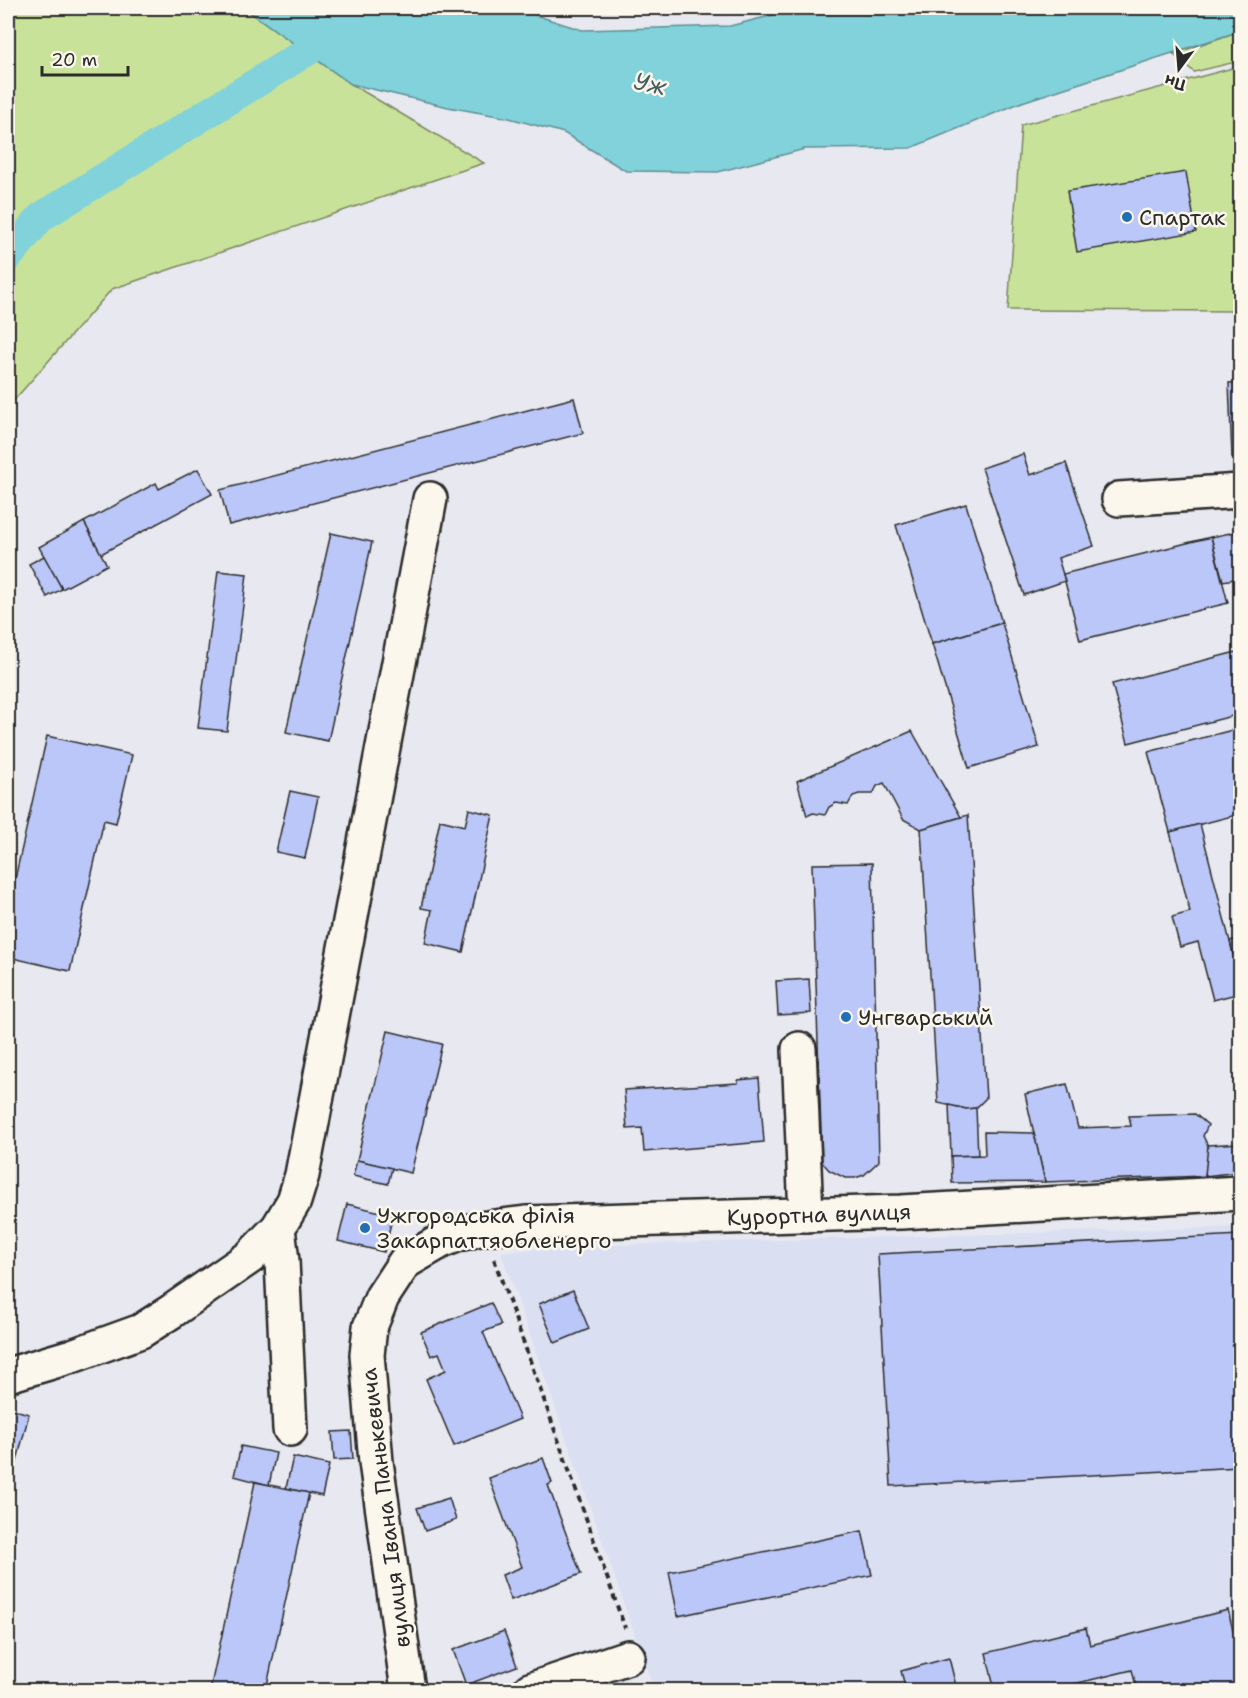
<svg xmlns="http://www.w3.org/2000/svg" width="1248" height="1698" viewBox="0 0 1248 1698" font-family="'Shantell Sans',sans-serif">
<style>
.built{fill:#dadff2}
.green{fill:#c9e299;stroke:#7a8662;stroke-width:1.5}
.water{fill:#81d2da;stroke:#5f8f94;stroke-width:1.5}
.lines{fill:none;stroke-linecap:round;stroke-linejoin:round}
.canal{stroke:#81d2da;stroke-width:30}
.building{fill:#bac7f8;stroke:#2b2b2b;stroke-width:1.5}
.minor-casing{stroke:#2b2b2b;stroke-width:38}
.path{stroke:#2b2b2b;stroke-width:4;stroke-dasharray:6 4.5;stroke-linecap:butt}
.minor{stroke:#fbf7ec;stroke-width:33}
.poi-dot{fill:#1f6fb2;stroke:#fbf7ec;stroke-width:2}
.labels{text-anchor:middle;stroke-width:5;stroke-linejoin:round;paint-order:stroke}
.poi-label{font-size:22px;fill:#2b2b2b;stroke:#fbf7ec;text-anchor:start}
.street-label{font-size:22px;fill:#2b2b2b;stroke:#fbf7ec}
.water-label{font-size:24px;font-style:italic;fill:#455d60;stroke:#fbf7ec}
</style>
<rect width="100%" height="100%" fill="#e8e9f0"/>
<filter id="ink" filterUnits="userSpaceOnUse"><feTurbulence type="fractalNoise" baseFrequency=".0167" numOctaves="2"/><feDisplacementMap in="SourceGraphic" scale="12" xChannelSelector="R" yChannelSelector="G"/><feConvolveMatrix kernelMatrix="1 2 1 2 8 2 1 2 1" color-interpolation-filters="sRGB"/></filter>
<g filter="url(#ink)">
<path class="built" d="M1240,1227V1690H654L501,1252L574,1246Z"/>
<g class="green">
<path d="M8,8H244L351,84L484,163L112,289L8,407Z"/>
<path d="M1240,31V61L1194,72L1173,54Z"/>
<path d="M1240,66V311L1008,310L1021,125Z"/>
</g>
<path class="water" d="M244,8H513L582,30L730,26L801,8H1240V31L1022,102L911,148L805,149L718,172L626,171L564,133L509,118L448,107L351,84Z"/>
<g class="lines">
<path class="canal" d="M8,257L41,217L341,30"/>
</g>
<g class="building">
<path d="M1186,172L1196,232L1077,252L1067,191Z"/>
<path d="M1240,382V457H1232L1229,383Z"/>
<path d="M574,398L583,433L229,525L220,490Z"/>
<path d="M1023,454L1030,475L1066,463L1094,546L1058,558L1065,581L1024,595L982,468Z"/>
<path d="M198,469L212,494L101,554L84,522L156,483L159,489Z"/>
<path d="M966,504L1002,623L932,644L896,525Z"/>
<path d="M84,522L107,565L62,589L39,547Z"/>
<path d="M1240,531V578L1223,581L1211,537Z"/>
<path d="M331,533L372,542L328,741L286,732Z"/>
<path d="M1211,537L1228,603L1080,640L1063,574Z"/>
<path d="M44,556L62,589L47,597L29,564Z"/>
<path d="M218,571L247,574L227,731L198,728Z"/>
<path d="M1002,623L1039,747L969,768L932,644Z"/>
<path d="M1240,651V714L1128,743L1112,684Z"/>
<path d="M1240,728V814L1170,832L1148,752Z"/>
<path d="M912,731L961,817L921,829L903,819L884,783L877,786L873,794H859L853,796L848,805L836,803L829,807L825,815L813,813L807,816L797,781Z"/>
<path d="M47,736L132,755L116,823L104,820L70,971L8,957V910Z"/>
<path d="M290,791L318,797L305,858L276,852Z"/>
<path d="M469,809L493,815L463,952L425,943L432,910L421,908L440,820L465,826Z"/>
<path d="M968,815L986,1098L976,1108L966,1109L938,1103L921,829Z"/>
<path d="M1200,824L1240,981V993L1213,1000L1198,942L1180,947L1172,917L1190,912L1170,832Z"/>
<path d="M872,863L879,1161L864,1175L855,1178H845L829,1170L822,1162L812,864Z"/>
<path d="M1240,938V981L1230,941Z"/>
<path d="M809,979L811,1013L778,1015L776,981Z"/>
<path d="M388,1031L442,1044L411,1173L357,1160Z"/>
<path d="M759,1078L764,1142L644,1152L642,1128L627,1129L624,1090L738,1083V1080Z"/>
<path d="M1067,1084L1078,1128L1131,1126L1129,1116L1195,1114L1208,1125L1203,1136L1209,1148L1205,1176L1045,1182L1025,1094Z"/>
<path d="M949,1105L966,1109L976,1108L978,1155L951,1156Z"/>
<path d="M984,1132L1034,1133L1045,1182L952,1183L951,1156L985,1155Z"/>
<path d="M1240,1143V1169L1238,1172L1205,1176L1208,1145Z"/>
<path d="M357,1160L392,1168L388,1184L353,1176Z"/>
<path d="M347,1204L393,1215L384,1252L338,1241Z"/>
<path d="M1240,1235V1467L891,1486L878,1254Z"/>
<path d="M573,1290L589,1329L555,1343L539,1304Z"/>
<path d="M491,1303L501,1325L483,1332L520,1419L454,1446L426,1379L446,1370L439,1353L431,1356L421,1332Z"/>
<path d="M8,1408L29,1414L8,1496Z"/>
<path d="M351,1431L353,1459L334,1460L332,1432Z"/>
<path d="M241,1446L276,1453L269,1485L234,1476Z"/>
<path d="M293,1457L329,1465L322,1496L286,1488Z"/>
<path d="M543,1458L552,1483L548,1485L581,1574L511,1600L502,1575L522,1567L489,1478Z"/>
<path d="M255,1482L309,1493L266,1690H210Z"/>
<path d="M449,1498L456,1520L425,1531L417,1508Z"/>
<path d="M862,1531L872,1575L678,1616L669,1572Z"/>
<path d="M1228,1610L1240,1659V1690H1137L1132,1670L1049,1690H995L986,1653L1086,1628L1090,1645Z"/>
<path d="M504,1631L517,1666L466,1685L453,1650Z"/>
<path d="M949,1658L957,1690H906L901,1671Z"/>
</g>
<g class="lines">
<g class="minor-casing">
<g id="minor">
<path d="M1119,499L1240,491"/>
<path d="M799,1049L806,1215"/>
<path d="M278,1228L282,1261L290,1429"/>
<path d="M8,1375L72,1356L141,1331L172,1311L250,1257L278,1228L294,1201L302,1175L430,499"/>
<path d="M408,1690L376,1462L367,1355L370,1327L382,1297L405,1262L441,1241L459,1234L479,1229L526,1223L901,1212L1240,1193"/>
<path d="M530,1690L628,1657"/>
</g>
</g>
<path class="path" d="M494,1259L625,1628"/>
<use href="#minor" class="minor"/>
</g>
</g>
<g class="poi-dot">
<circle cx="1127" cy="217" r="6"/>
<circle cx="846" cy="1017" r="6"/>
<circle cx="365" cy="1228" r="6"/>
</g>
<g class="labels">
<g class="poi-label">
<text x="1139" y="225">Спартак</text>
<text x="858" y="1025">Унгварський</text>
<text x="377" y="1223">Ужгородська філія<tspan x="377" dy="25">Закарпаттяобленерго</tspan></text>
</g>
<g class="street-label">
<text transform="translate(819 1214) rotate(-2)" y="8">Курортна вулиця</text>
<text transform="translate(385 1508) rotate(-97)" y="8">вулиця Івана Панькевича</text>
</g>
<g class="water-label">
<text transform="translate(650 84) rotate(12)" y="8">Уж</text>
</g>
</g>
<rect width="1248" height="1698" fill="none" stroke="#fbf7ec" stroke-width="30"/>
<rect x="15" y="15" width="1218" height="1668" fill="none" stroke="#2b2b2b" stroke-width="2" filter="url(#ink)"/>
<g transform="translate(1179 69) rotate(196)" stroke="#fbf7ec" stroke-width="4.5" paint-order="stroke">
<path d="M0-4.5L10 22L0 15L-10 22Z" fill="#2b2b2b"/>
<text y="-9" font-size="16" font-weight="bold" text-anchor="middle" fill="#2b2b2b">Пн</text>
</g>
<path d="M42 66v9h86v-9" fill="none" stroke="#2b2b2b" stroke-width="3"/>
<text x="51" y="66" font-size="18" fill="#2b2b2b" stroke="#fbf7ec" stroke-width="4.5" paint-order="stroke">20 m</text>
</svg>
